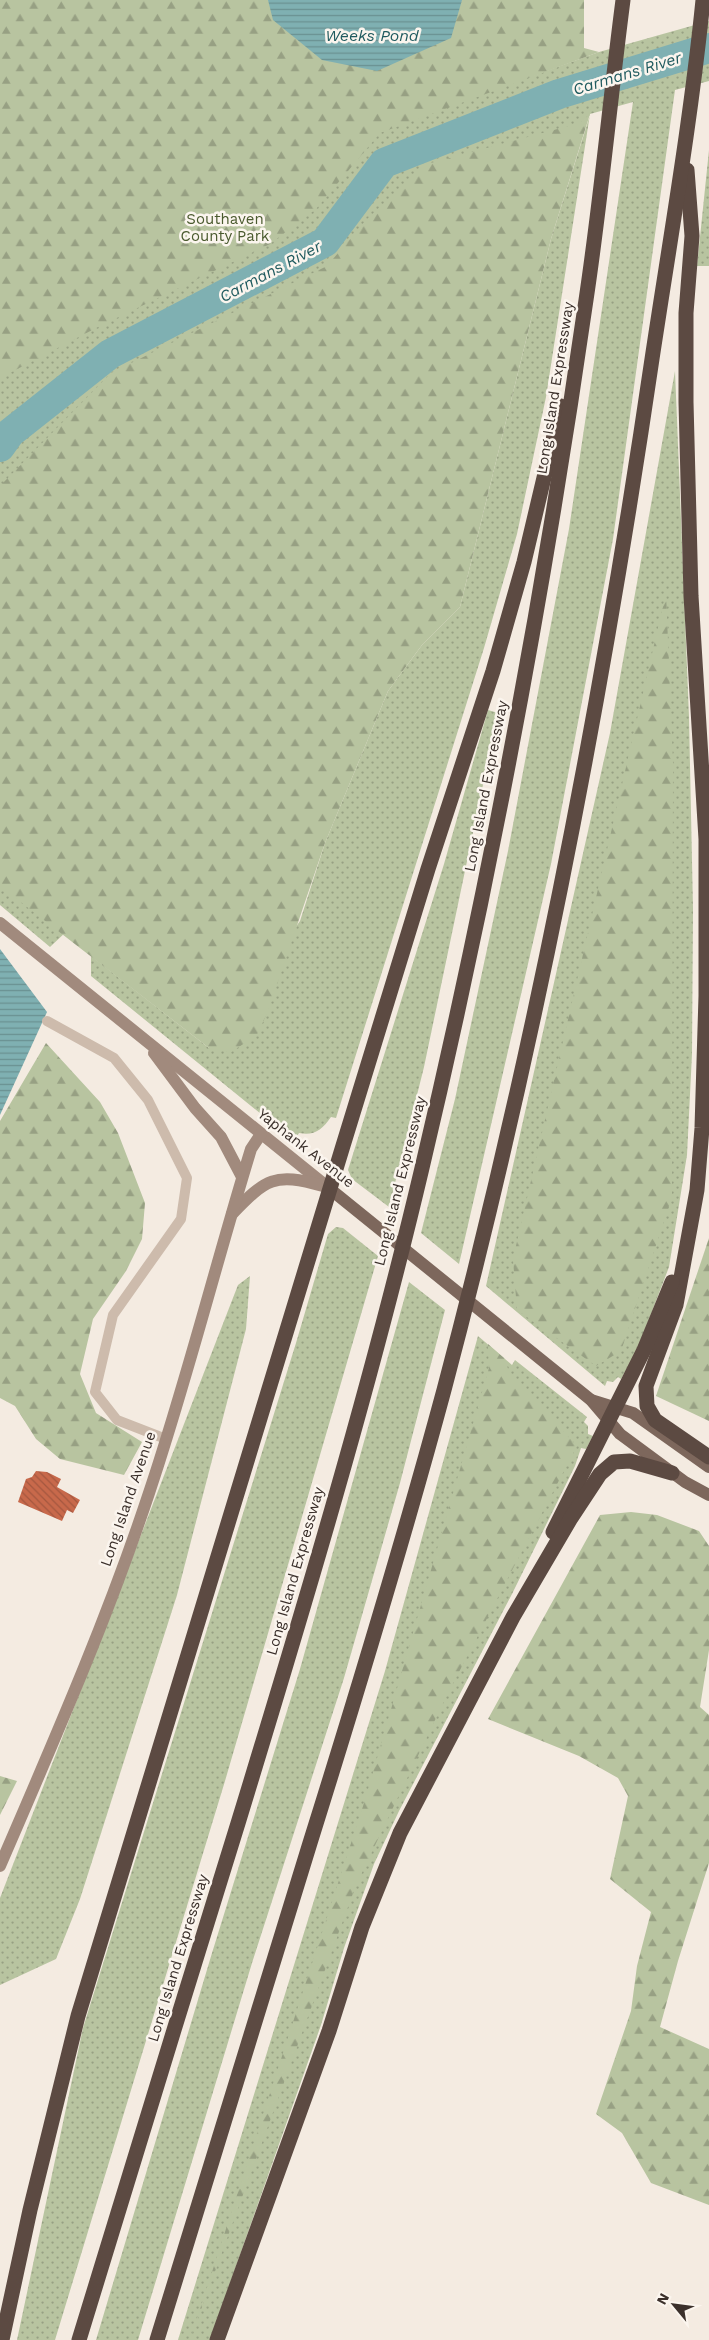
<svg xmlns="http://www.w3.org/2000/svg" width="709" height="2340" viewBox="0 0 709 2340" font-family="'Work Sans',sans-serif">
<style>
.green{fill:url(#green-dots)}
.forest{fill:url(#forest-firs)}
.water{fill:url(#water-rules)}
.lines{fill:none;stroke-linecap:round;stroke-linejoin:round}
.river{stroke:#7fb0b2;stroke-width:30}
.building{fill:url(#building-back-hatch)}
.lane{stroke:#cdbbac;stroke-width:10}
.secondary{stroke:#a18a7d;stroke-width:12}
.primary{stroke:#7d675c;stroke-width:12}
.highway{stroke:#5c4a42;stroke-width:15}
.labels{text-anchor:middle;stroke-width:5;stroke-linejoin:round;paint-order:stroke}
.park-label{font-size:15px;fill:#4a5a2e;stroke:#fbf5ee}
.street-label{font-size:15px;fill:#3b302b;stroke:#fbf5ee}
.water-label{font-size:16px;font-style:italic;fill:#1f5a5e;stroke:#fbf5ee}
</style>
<defs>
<pattern id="green-dots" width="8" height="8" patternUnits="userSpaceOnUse" patternTransform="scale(1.25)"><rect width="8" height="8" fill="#b8c4a0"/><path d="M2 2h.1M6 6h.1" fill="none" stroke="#97a083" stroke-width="1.8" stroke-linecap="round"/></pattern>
<pattern id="forest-firs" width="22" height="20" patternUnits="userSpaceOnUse" patternTransform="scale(1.25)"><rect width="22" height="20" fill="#b8c4a0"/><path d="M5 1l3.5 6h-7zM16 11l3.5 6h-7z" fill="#97a083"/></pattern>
<pattern id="water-rules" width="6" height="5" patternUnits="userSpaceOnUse" patternTransform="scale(1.25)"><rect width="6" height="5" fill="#7fb0b2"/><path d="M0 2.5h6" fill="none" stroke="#699091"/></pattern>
<pattern id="building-back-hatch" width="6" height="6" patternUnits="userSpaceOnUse" patternTransform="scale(1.25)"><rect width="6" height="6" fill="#c8694b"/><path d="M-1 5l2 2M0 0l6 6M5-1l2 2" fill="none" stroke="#a4573f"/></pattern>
</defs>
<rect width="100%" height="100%" fill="#f4ebe1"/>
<g class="green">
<path d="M0,0H520L496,89L599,52L709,21V81L675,90L613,539L551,864L459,1264L421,1233L455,1099L508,851L569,529L633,102L590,114L546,397L517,534L484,648L336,1118L331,1117C322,1130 314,1136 299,1133L296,1138L266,1118L91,976V956L209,1048L300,921L325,843L388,691L422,645L460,607L551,239L590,115L581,123L336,678L50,947L0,905Z"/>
<path d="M709,150V266H697Z"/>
<path d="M675,371L689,717L693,909L692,1054L687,1155L669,1267L636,1353L621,1379L618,1377L613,1382L607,1381L605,1386L486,1286L610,733Z"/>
<path d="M488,710L498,713L424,1067L389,1207L352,1179L348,1170L444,864Z"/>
<path d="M336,1227L343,1228L378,1256L225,1781L55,2340H17L83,2028L296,1343L328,1234Z"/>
<path d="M250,1276L246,1329L177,1595L80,1899L56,1959L0,1985V1898L238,1285Z"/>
<path d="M409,1282L445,1310L400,1483L344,1678L252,1963L138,2340H96L212,1953L300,1669Z"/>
<path d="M478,1336L512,1365L515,1360L587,1417L584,1422L588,1426V1434L593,1436L586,1449L581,1448L575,1466L512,1594L399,1811L374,1864L344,1948L321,2025L210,2340H178L385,1671Z"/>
</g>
<g class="forest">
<path d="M0,0H268L273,20L450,38L462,0H584V48L599,52L380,133L316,209L270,244L98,327L0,378Z"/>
<path d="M590,114L551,239L460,607L422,645L388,691L325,843L268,1011L257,1035L231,1052L209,1048L0,886V486L111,373L327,266L367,219L427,164L580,123Z"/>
<path d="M666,593L673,763L672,1197L621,1351L596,1366L517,1310L513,1259Z"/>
<path d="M46,1043L100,1102L118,1133L145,1203L142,1239L126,1271L93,1319L80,1374L96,1413L142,1442L124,1475L60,1459L36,1439L15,1406L0,1398V1121Z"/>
<path d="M709,1238V1421L656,1396Z"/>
<path d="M488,1344L504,1358L510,1374L577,1446L448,1693L356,1885L190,2340L365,1800L489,1368Z"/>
<path d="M631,1512L657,1515L699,1531L709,1546V1650L700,1707L709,1715V1863L678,1961L660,2027L709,2049V2205L651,2183L622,2133L596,2114L631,2011L637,1966L651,1912L610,1879L628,1796L618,1778L579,1756L488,1719L600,1515Z"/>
<path d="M0,1776L17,1781L0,1815Z"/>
</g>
<g class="water">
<path d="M268,0H462L451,38L377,71L322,60L273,20Z"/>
<path d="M0,949L47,1012L0,1115Z"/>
</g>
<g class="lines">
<path class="river" d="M0,447L10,433L110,354L325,242L384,163L559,94L709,48"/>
</g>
<path class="building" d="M36,1471L47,1472L61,1479L57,1487L80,1500L73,1513L67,1510L62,1521L18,1502L26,1479L32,1477Z"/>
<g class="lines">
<path class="lane" d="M47,1021L114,1058L148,1100L187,1178L181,1219L113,1315L95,1392L117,1420L166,1439"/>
<g class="secondary">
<path d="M0,923L330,1189"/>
<path d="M154,1053L195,1108L221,1137L242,1177"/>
<path d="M232,1214C266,1179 274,1172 323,1186"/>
<path d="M0,1866C53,1743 107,1620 149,1493C187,1380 216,1263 251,1149L261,1134"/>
</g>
<g class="primary">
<path d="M330,1189L591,1400L620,1434L685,1482L709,1495"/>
<path d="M591,1400L633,1413L709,1467"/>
</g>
<g class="highway">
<path d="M687,170L692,236L686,313V402L691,596L706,839V996L702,1128L697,1190L676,1305L646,1386L647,1406L655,1420L709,1457"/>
<path d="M553,1532L644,1350L672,1282"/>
<path d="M2,2340L30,2210L78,2016L342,1149L428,869L493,671L524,562L561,406"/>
<path d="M79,2340C132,2167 185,1993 239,1820C305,1604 370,1388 422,1168C490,881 544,592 586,300C601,200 610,100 623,0"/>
<path d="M157,2340C208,2174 259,2009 310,1843C357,1693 403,1542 444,1390C534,1051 601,707 652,359C670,240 691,120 703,0"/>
<path d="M217,2340L329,2031L362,1927L400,1833L513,1617L571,1518L600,1474L614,1462L630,1461L672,1473"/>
</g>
</g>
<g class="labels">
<g class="park-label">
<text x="225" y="224">Southaven<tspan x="225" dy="17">County Park</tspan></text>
</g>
<g class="street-label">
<text transform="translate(555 388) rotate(-81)" y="5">Long Island Expressway</text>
<text transform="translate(486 786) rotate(-79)" y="5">Long Island Expressway</text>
<text transform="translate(306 1148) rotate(38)" y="5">Yaphank Avenue</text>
<text transform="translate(400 1181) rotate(-76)" y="5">Long Island Expressway</text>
<text transform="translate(128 1499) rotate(-71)" y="5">Long Island Avenue</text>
<text transform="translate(295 1571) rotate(-74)" y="5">Long Island Expressway</text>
<text transform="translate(178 1958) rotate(-73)" y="5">Long Island Expressway</text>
</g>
<g class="water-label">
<text x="372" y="41">Weeks Pond</text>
<text transform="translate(627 73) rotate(-17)" y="6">Carmans River</text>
<text transform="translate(270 271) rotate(-28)" y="6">Carmans River</text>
</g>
</g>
<g transform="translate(674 2305) rotate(299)" stroke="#fbf5ee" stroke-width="4" paint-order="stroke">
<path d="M0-4L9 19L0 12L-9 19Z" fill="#3b302b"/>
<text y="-8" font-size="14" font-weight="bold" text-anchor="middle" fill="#3b302b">N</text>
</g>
</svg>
